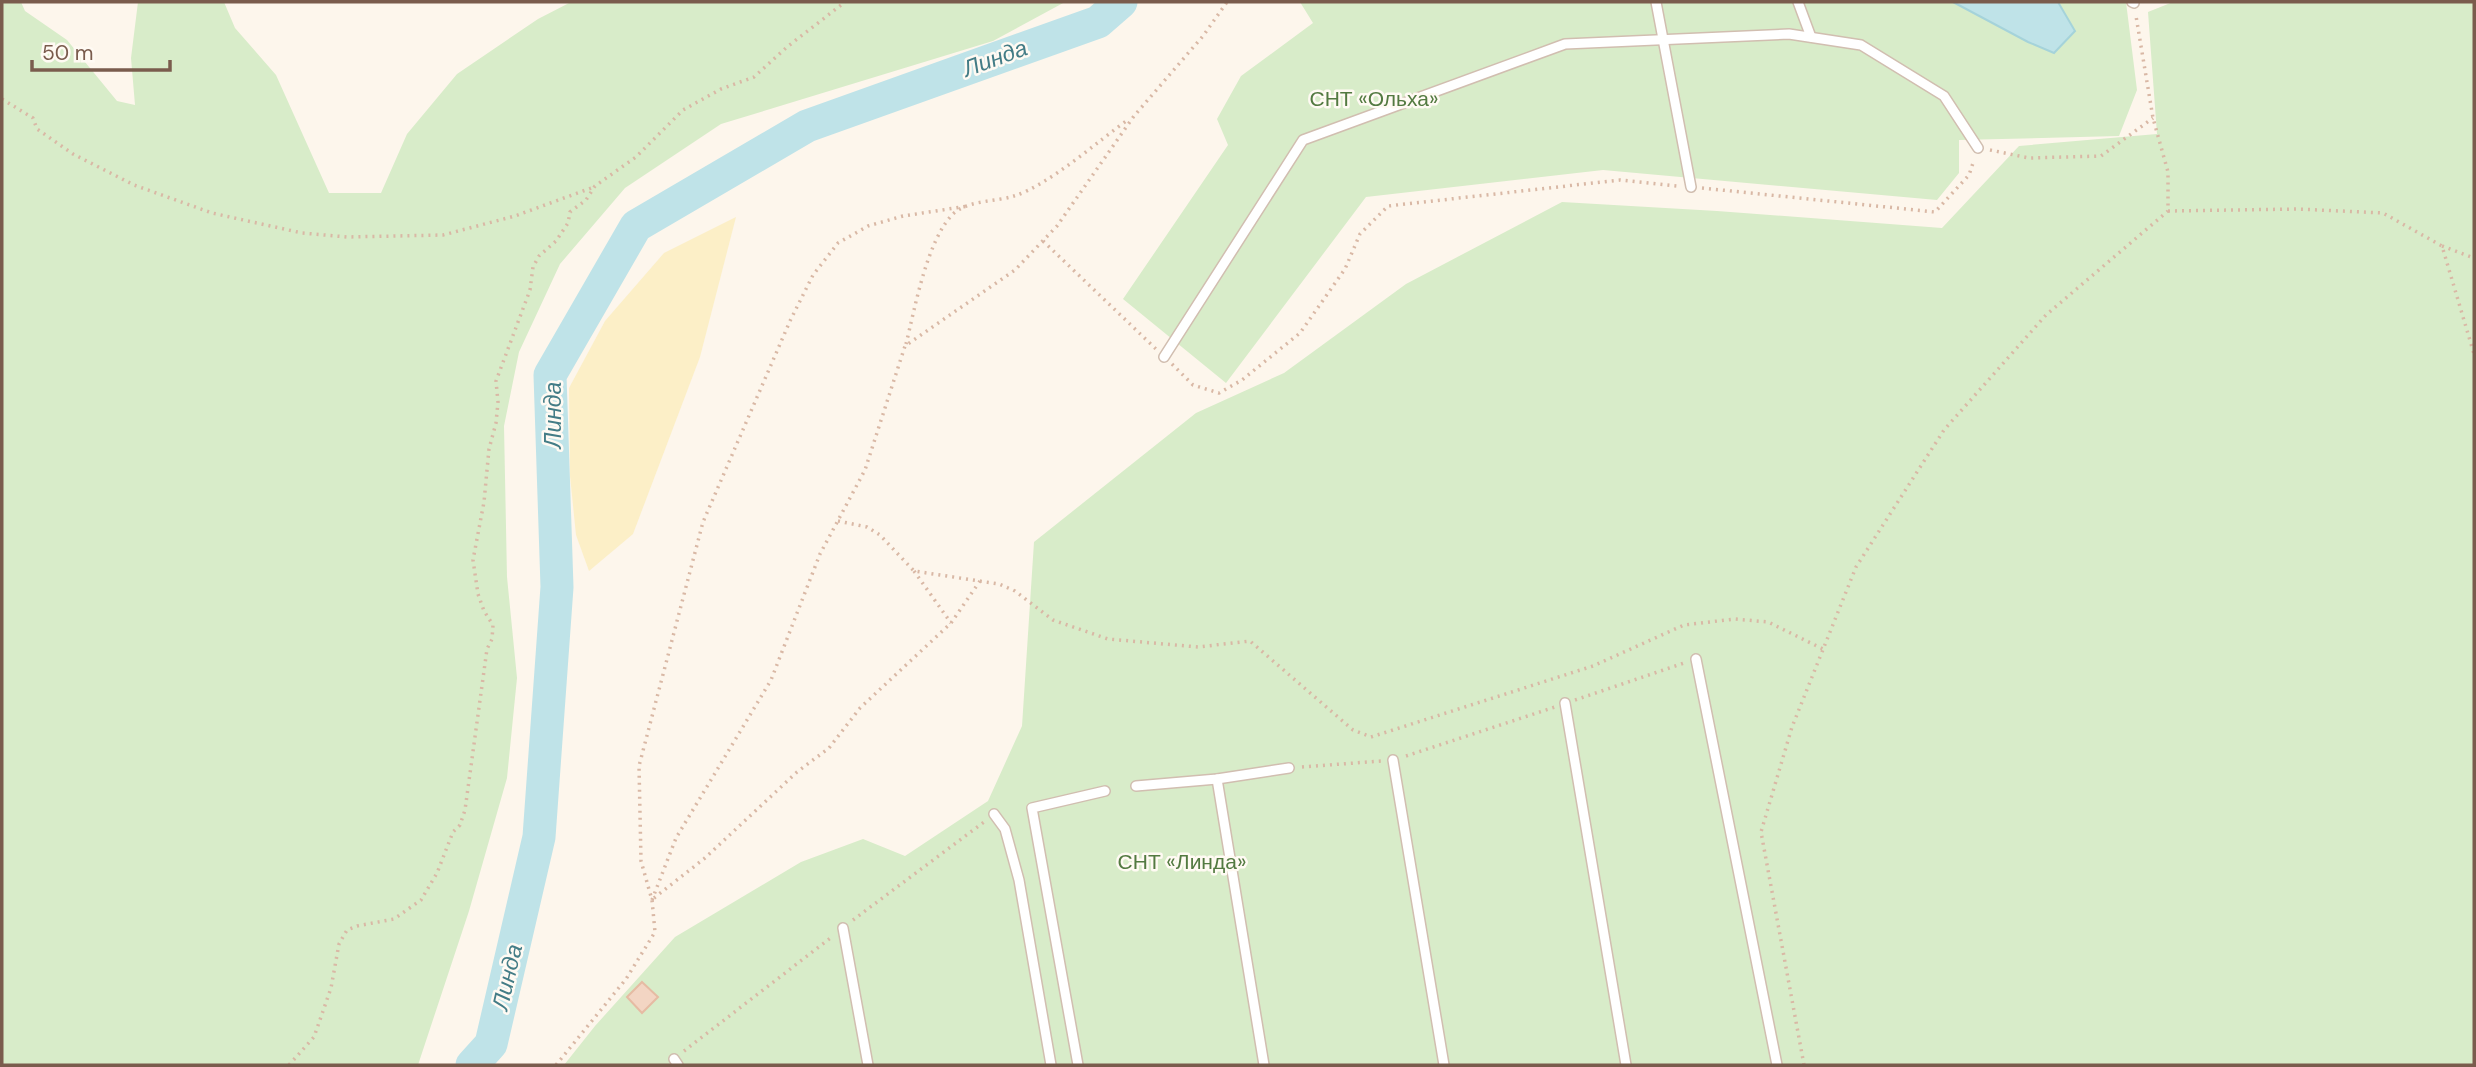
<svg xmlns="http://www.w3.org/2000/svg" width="2476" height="1067" viewBox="0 0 2476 1067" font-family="'DM Sans',sans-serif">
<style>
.green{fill:#d8ecc9}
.sand{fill:#fcefc7}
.water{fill:#bfe3e8;stroke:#a5d3da;stroke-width:2}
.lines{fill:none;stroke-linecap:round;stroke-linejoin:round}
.river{stroke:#bfe3e8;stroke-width:33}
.building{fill:#f3d5c3;stroke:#e6bba3;stroke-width:2}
.service-casing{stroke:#d1beb0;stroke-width:12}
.path{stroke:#d9b8a5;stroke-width:3.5;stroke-dasharray:2 5;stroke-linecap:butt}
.service{stroke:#fff;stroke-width:9}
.labels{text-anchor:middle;stroke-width:5;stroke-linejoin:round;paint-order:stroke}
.park-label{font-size:21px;fill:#537a41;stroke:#fffaf3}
.water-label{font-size:23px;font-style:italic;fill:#437c86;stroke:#fffaf3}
</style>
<rect width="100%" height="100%" fill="#fdf6ec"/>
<g class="green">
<path d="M2,2H21L25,11L67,40L117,101L135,105L131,58L138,2H224L235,28L276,75L329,193H381L407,134L457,74L538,19L571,2H1065L993,41L721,124L625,188L560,264L519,352L504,426L507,577L517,678L507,778L469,911L418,1065H2Z"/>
<path d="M1300,2H2126L2137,90L2119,136L1959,140V173L1937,200L1603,170L1366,197L1226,383L1123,299L1228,145L1217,119L1241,76L1313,23Z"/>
<path d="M2173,2H2474V1065H564L595,1026L675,937L801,862L863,839L905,856L988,801L1022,726L1034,542L1196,413L1284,373L1406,284L1562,202L1717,211L1942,228L2019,146L2157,134L2148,12Z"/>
</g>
<path class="sand" d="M736,217L700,357L633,534L589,571L576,535L570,476L569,388L605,321L664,253Z"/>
<path class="water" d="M1953,2H2058L2075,31L2054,53L2028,42Z"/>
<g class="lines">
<path class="river" d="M472,1065L491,1044L539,837L557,587L550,375L636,226L807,126L1098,22L1121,2"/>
</g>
<path class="building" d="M642,982L658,997L642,1013L627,997Z"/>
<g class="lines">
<g class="service-casing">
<g id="service">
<path d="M1656,2L1691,187"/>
<path d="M1798,2L1811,37"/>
<path d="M2132,2L2134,3"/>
<path d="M1164,357L1303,140L1565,44L1789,34L1861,45L1944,96L1978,148"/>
<path d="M1696,659L1777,1065"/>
<path d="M1565,703L1626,1065"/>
<path d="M1393,760L1444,1065"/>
<path d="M1217,779L1264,1065"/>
<path d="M1136,786L1217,779L1289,768"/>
<path d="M994,814L1005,829L1019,880L1051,1065"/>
<path d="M843,928L868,1065"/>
<path d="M674,1059L678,1065"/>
<path d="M1078,1065L1032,808L1105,791"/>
</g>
</g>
<g class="path">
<path d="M2,99L33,118L37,129L73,154L134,185L212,213L302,233L347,237L443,235L515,216L594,187"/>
<path d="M1990,150L2029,158L2101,156L2153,118"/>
<path d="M1702,188L1935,212L1969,175L1974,160"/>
<path d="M2168,211L2298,209L2383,213L2442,246L2474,354"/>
<path d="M1043,241L1156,349"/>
<path d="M2442,246L2474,258"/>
<path d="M906,344C915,308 927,240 953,214C968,200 995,202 1014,196C1049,185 1098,141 1129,119"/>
<path d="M1172,364L1193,385L1219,393L1242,380L1300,333L1345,269L1360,234L1388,206L1620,180L1677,186"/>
<path d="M838,521L867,527L880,535L914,571L999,584L1015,591L1053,620L1108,639L1198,647L1250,641L1353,730L1371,737L1593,666L1684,625L1735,619L1768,622L1823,649"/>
<path d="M914,571L951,623"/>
<path d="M1575,700L1684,663"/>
<path d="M1406,756L1555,707"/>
<path d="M1302,767L1381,761"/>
<path d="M654,898L705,858L797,772L829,748L860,708L951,623L980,581"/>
<path d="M652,900L676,838L771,680L820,554L865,470L905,346L1015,270L1057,226L1134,116L1203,36L1227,2"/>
<path d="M853,920L984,822"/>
<path d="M684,1051L833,936"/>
<path d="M289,1065L314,1037L331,988L339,944L347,930L357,926L394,919L421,900L437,873L453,832L460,825L465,810L487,649L492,639L493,625L484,611L478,594L473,560L484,502L489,449L496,423L498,402L496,381L530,290L533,267L539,256L556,241L568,223L570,212L586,200L595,186L636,157L683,110L721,89L754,77L787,47L845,2"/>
<path d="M556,1065L626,979L655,932L652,900L641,861L639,766L703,522L790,321L813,275L838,243L868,226L903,216L968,206"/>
<path d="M1804,1065L1761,832L1792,727L1856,567L1944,430L2046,315L2168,211V172L2153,118L2136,16"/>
</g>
<use href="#service" class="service"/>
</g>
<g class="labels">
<g class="park-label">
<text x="1374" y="106">СНТ «Ольха»</text>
<text x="1182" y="869">СНТ «Линда»</text>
</g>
<g class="water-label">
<text transform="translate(995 58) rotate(-20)" y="8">Линда</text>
<text transform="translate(553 415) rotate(-90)" y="8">Линда</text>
<text transform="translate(507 977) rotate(-77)" y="8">Линда</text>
</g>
</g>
<rect width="2476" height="1067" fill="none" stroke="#7a5c4d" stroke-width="7"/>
<path d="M32 60v10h138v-10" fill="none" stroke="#7a5c4d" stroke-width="3.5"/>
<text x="42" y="60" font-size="21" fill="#7a5c4d" stroke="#fffaf3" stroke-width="5" paint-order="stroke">50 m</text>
</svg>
